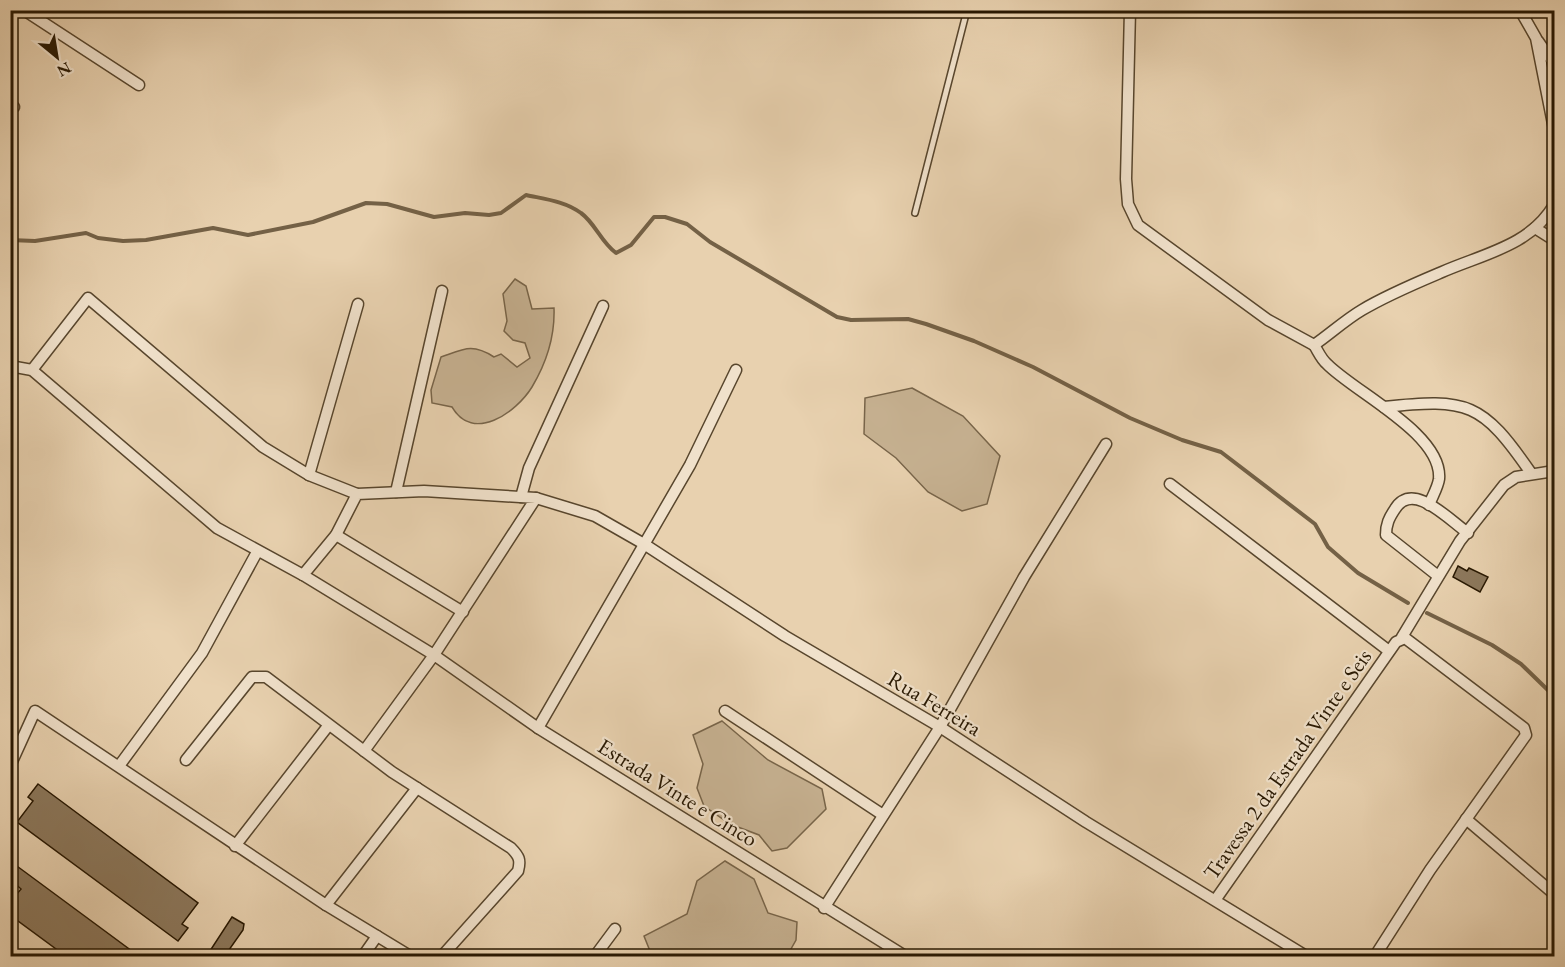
<svg xmlns="http://www.w3.org/2000/svg" width="1565" height="967" viewBox="0 0 1565 967" font-family="'EB Garamond',serif">
<style>
.green{fill:#c7b292;stroke:#78654a;stroke-width:1.5}
.lines{fill:none;stroke-linecap:round;stroke-linejoin:round}
.stream{stroke:#746146;stroke-width:4}
.building{fill:#8c785c;stroke:#281802;stroke-width:1.5}
.service-casing{stroke:#58462d;stroke-width:8}
.minor-casing{stroke:#58462d;stroke-width:13}
.service{stroke:#f0e1cb;stroke-width:5}
.minor{stroke:#f0e1cb;stroke-width:10}
.labels{text-anchor:middle;stroke-width:4.5;stroke-linejoin:round;paint-order:stroke}
.street-label{font-size:22px;fill:#281802;stroke:#f0e1cb}
</style>
<rect width="100%" height="100%" fill="#e8d1af"/>
<filter id="stains"><feTurbulence type="fractalNoise" baseFrequency=".00333" numOctaves="4"/><feColorMatrix values="0 0 0 0 .2 0 0 0 0 .09 0 0 0 0 .02 0 0 0 .5 -.17"/></filter>
<radialGradient id="worn" r=".72"><stop offset=".6" stop-color="#630" stop-opacity="0"/><stop offset="1" stop-color="#630" stop-opacity=".3"/></radialGradient>
<g class="green">
<path d="M515,279L526,286L532,309L554,308C555,336 547,362 532,387C516,413 473,443 452,407L432,403L431,390L441,357C464,349 472,343 494,357L501,354L517,367L530,358L525,343L513,340L504,331L507,321L503,294Z"/>
<path d="M912,388L963,416L1000,456L987,504L962,511L928,492L896,458L864,434L865,398Z"/>
<path d="M722,721L768,760L822,789L826,809L787,848L772,851L759,835L730,824L704,806L697,788L703,764L693,735Z"/>
<path d="M725,861L754,879L768,913L797,922L796,940L787,956H652L644,936L687,914L697,881Z"/>
</g>
<g class="lines">
<g class="stream">
<path d="M10,240L35,241L86,233L98,238L123,241L146,240L213,228L248,235L313,222L366,203L387,204L434,217L465,213L489,215L501,213L526,195C544,199 565,201 581,213C595,223 601,242 616,253L631,245L654,217H665L687,224L710,242L837,317L851,320L908,319L926,324L974,341L1033,367L1130,418L1182,440L1221,452L1315,524L1328,547L1358,573L1408,603"/>
<path d="M1427,613L1492,645L1521,664L1554,696"/>
</g>
</g>
<g class="building">
<path d="M1458,566L1467,571L1469,568L1488,577L1480,592L1453,577Z"/>
<path d="M38,784L198,903L182,924L188,928L178,941L17,822L33,801L28,797Z"/>
<path d="M10,861L25,872L140,957H67L10,915V902L21,889L10,879Z"/>
<path d="M232,917L244,924L243,930L224,957H206Z"/>
</g>
<g class="lines">
<g class="service-casing">
<path id="service" d="M915,213L967,10"/>
</g>
<g class="minor-casing">
<g id="minor">
<path d="M24,10L139,85"/>
<path d="M1130,10L1126,179L1128,204L1138,225L1268,320L1314,345C1330,334 1345,320 1362,310C1387,295 1416,283 1442,272C1483,254 1530,246 1554,205"/>
<path d="M1520,10L1536,38L1554,129"/>
<path d="M1538,41L1554,64"/>
<path d="M10,106L14,107"/>
<path d="M1535,228L1554,240"/>
<path d="M1314,345C1318,351 1321,359 1327,364C1354,392 1443,434 1439,479C1438,487 1432,497 1429,505"/>
<path d="M10,366L32,370L217,528L303,575"/>
<path d="M32,370L88,298L263,447L309,475L357,494"/>
<path d="M1384,407C1468,398 1482,402 1531,473"/>
<path d="M309,475L358,304"/>
<path d="M1170,484L1389,651"/>
<path d="M396,492L442,291"/>
<path d="M521,497L529,468L603,306"/>
<path d="M536,498L595,516L644,544L785,636L940,727L1086,822L1306,956"/>
<path d="M336,535L463,612"/>
<path d="M1438,576L1386,535C1386,524 1389,518 1395,509C1413,480 1449,520 1468,533"/>
<path d="M1402,637L1460,541L1504,485L1516,477L1554,471"/>
<path d="M725,711L883,815"/>
<path d="M538,728L690,465L736,370"/>
<path d="M364,751L434,655L536,498L424,491L357,494L336,535L303,575L434,655L538,728L905,956"/>
<path d="M186,760L252,677H266L392,772L511,848C519,856 521,860 518,871L442,956"/>
<path d="M10,766L35,711L326,905L410,956"/>
<path d="M119,766L202,653L257,552"/>
<path d="M1466,819L1553,893"/>
<path d="M235,846L328,726"/>
<path d="M1216,899L1396,642L1405,638L1524,728L1526,735L1430,870L1375,956"/>
<path d="M326,905L417,788"/>
<path d="M824,908L940,727L1024,577L1106,444"/>
<path d="M363,956L377,936"/>
<path d="M595,956L615,929"/>
</g>
</g>
<use href="#service" class="service"/>
<use href="#minor" class="minor"/>
</g>
<g class="labels">
<g class="street-label">
<text transform="translate(935 703) rotate(31)" y="8">Rua Ferreira</text>
<text transform="translate(1287 764) rotate(-55)" y="8">Travessa 2 da Estrada Vinte e Seis</text>
<text transform="translate(678 792) rotate(32)" y="8">Estrada Vinte e Cinco</text>
</g>
</g>
<rect width="1565" height="967" fill="none" stroke="#e8d1af" stroke-width="36"/>
<rect x="12" y="12" width="1541" height="943" fill="none" stroke="#281802" stroke-width="3"/>
<rect x="18" y="18" width="1529" height="931" fill="none" stroke="#281802" stroke-width="1.5"/>
<g transform="translate(57 57) rotate(150)" stroke="#f0e1cb" stroke-width="4.5" paint-order="stroke">
<path d="M0-4.5L10 22L0 15L-10 22Z" fill="#281802"/>
<text y="-9" font-size="16" font-weight="bold" text-anchor="middle" fill="#281802">N</text>
</g>
<rect width="100%" height="100%" filter="url(#stains)"/>
<rect width="100%" height="100%" fill="url(#worn)"/>
</svg>
